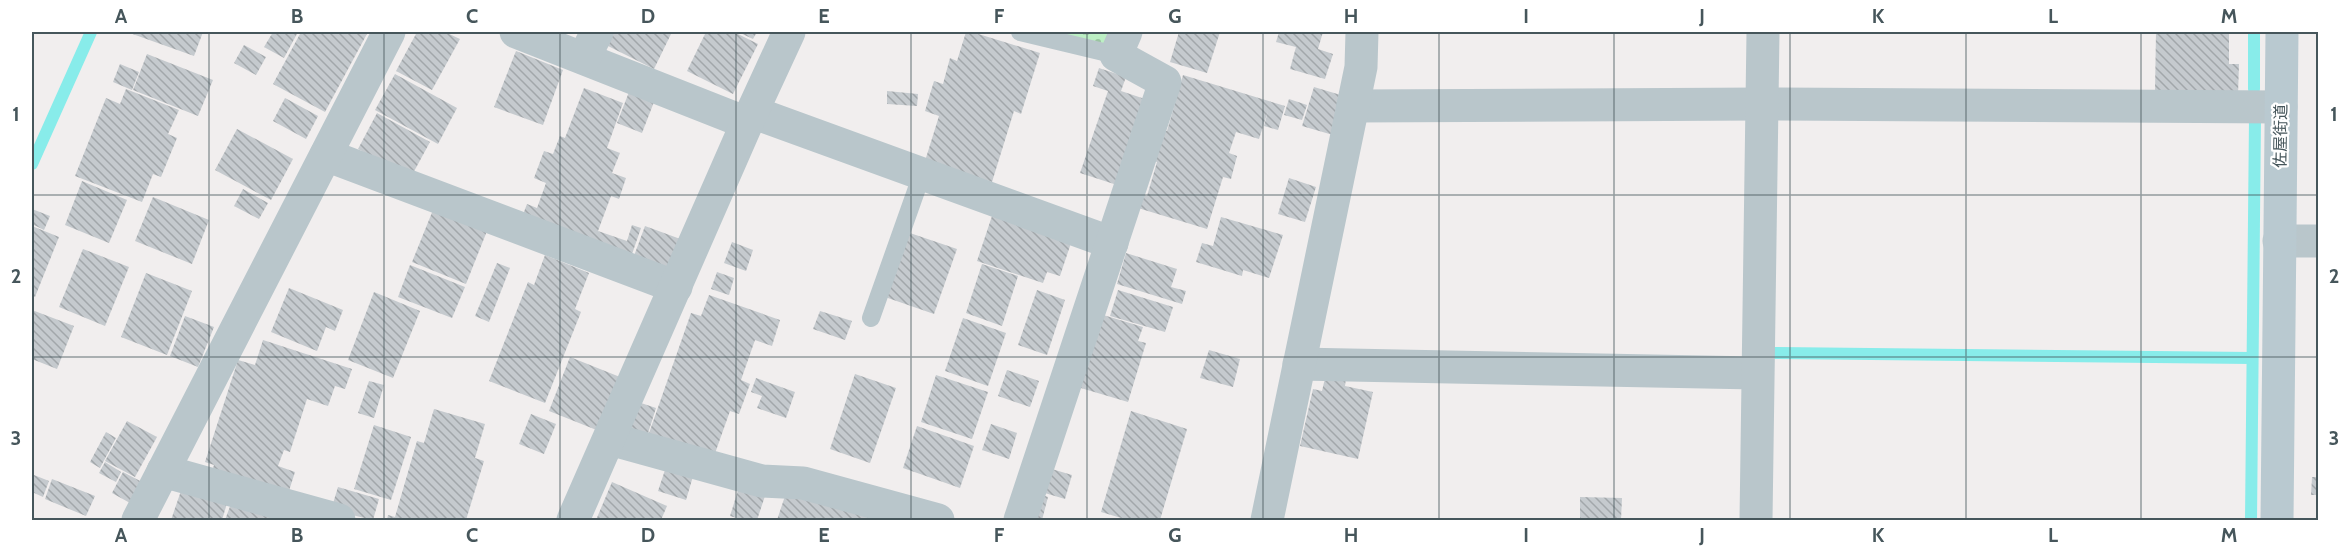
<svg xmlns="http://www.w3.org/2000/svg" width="2350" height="552" viewBox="0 0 2350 552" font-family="Cabin,'Noto Sans JP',sans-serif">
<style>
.cemetery{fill:url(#cemetery-stones)}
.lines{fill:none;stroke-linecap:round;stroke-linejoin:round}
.stream{stroke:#88ecea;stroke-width:12}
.building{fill:url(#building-back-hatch)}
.lane{stroke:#b9c6cb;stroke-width:18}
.street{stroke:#b9c6cb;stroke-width:33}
.secondary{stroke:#b9c9d0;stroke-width:33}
.grid{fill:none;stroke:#46565b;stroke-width:1.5;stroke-opacity:0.55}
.labels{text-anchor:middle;stroke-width:4.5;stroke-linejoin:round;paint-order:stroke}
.street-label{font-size:16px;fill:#46565b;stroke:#fff}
.neatline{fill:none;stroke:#46565b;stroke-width:2}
.grid-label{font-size:20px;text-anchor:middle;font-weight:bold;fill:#46565b}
</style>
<defs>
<pattern id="cemetery-stones" width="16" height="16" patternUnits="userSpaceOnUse" patternTransform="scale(1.5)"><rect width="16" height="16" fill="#bcefc4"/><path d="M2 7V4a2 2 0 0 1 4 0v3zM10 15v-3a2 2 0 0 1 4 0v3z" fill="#9bc4a2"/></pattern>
<pattern id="building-back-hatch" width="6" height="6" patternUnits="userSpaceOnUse" patternTransform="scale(1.5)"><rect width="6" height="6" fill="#c5cace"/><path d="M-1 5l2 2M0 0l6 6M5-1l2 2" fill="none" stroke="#a2a7aa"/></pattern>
</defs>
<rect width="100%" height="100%" fill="#f1eeee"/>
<path class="cemetery" d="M1055,32H1113L1106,48Z"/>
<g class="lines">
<g class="stream">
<path d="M2254,89V32"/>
<path d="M32,164L91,32"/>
<path d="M1768,353L2252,358"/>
<path d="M2251,520L2255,118"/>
</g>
</g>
<g class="building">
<path d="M127,32H203L194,56Z"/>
<path d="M273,32H298L284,58L264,47Z"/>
<path d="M301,32H368L325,112L273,84Z"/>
<path d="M417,32H445L460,39L432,90L396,71Z"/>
<path d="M611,32H672L654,69L604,44Z"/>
<path d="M706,32H734L758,44L733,94L687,71Z"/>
<path d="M738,32H757L753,39Z"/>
<path d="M966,32H972L1040,53L1021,114L1014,111L992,182L925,161L939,116L925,111L934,81L943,84L950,58L957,61Z"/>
<path d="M1179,32H1220L1207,73L1170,62Z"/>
<path d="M1279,32H1323L1318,49L1333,54L1325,79L1290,69L1296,47L1276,42Z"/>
<path d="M2156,32L2229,34V64H2239L2238,95L2155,92Z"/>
<path d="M244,45L266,57L256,75L234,63Z"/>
<path d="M516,51L563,70L543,125L494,107Z"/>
<path d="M147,54L213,80L198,116L133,90Z"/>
<path d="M120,64L139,72L132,90L113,82Z"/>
<path d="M1099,68L1126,77L1121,91L1145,99L1117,185L1080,173L1108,91L1093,86Z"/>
<path d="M395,74L457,108L438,144L375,110Z"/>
<path d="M1183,75L1285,106L1278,130L1264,126L1268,111L1259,139L1236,132L1229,153L1237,156L1231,179L1223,177L1207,229L1138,208L1141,194L1147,196L1157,162L1151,160L1160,129L1167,131Z"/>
<path d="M1314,87L1344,96L1333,135L1302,126Z"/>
<path d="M584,88L623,103L607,148L620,153L612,173L626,178L619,199L611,196L598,231L627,241L632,225L641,228L629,263L522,217L527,204L537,208L546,183L534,178L544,151L553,154L560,136L565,138Z"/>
<path d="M126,89L179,110L168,134L177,138L161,177L153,174L142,202L75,176L106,98L120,104Z"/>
<path d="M887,91L918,94L917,106L887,104Z"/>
<path d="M629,92L654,102L642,133L617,123Z"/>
<path d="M285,98L318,116L306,139L273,121Z"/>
<path d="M1289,99L1307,105L1302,120L1284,115Z"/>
<path d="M377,113L430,142L411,177L358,149Z"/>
<path d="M237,129L293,159L271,200L215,170Z"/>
<path d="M1289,178L1316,187L1305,222L1278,214Z"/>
<path d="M82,181L127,200L109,243L65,225Z"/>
<path d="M243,189L268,203L259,219L234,206Z"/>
<path d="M153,197L209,220L192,264L135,241Z"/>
<path d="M32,209L50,216L44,230L32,224Z"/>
<path d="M433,210L487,231L466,284L412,262Z"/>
<path d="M992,216L1071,243L1060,276L1047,272L1043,283L977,261Z"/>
<path d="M1221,217L1283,235L1269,278L1243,270L1242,276L1196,262L1202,243L1213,246Z"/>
<path d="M32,226L59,237L35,297L32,295Z"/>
<path d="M645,226L683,240L669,279L631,264Z"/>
<path d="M907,232L957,249L934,314L885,297Z"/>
<path d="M732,242L753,250L746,271L724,263Z"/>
<path d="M83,249L129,267L105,326L59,307Z"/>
<path d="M1126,253L1177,269L1171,287L1186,291L1182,304L1117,284Z"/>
<path d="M545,255L589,273L575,309L581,312L545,403L489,381L528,282L534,285Z"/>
<path d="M497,263L510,268L489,322L475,316Z"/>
<path d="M982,264L1018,276L1002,326L966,313Z"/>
<path d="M410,265L465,287L452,318L398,297Z"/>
<path d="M717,272L734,278L729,295L711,289Z"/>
<path d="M146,273L192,291L167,355L121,337Z"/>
<path d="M289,288L343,310L335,331L326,327L317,351L271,332Z"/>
<path d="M1037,290L1065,300L1047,355L1018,345Z"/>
<path d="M1118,290L1173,307L1165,332L1110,316Z"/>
<path d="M374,292L420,311L393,378L348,360Z"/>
<path d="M709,295L780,320L772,346L755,340L741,380L750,384L739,414L730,411L713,459L648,436L691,313L701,316Z"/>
<path d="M32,310L74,326L57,369L32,359Z"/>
<path d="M820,311L852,321L845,340L813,329Z"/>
<path d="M1100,314L1143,327L1138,341L1146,343L1128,402L1074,386Z"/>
<path d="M185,316L214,327L198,367L170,356Z"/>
<path d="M963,318L1006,333L988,386L945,371Z"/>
<path d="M263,340L352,369L345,389L335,386L328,406L307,399L290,452L284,450L278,466L295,472L287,497L211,473L214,465L205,462L238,360L255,365Z"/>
<path d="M1209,350L1240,359L1233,387L1200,378Z"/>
<path d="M570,357L620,377L599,431L549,411Z"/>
<path d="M1007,370L1039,381L1030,407L998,396Z"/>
<path d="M855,374L896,388L870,463L830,449Z"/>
<path d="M1326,374L1346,378L1345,386L1373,392L1358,459L1300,446L1313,389L1322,391Z"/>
<path d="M936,375L988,392L972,439L921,422Z"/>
<path d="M756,378L795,392L786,418L757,408L762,396L751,392Z"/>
<path d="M369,381L384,385L374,418L358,413Z"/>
<path d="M638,402L656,408L645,443L626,436Z"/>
<path d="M434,409L485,424L475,458L484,461L466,520H387L388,515L395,517L417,441L424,443Z"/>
<path d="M1131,411L1187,429L1160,520H1128L1101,512Z"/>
<path d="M531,414L556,424L544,454L519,444Z"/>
<path d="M127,421L157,437L135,477L105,461Z"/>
<path d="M991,424L1017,433L1009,459L982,450Z"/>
<path d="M374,425L411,437L391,500L354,489Z"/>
<path d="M917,426L974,446L960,488L903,468Z"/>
<path d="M106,432L116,438L100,468L90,462Z"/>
<path d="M105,462L121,472L116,482L99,473Z"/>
<path d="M667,464L694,473L686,500L658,491Z"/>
<path d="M1045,467L1072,475L1065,499L1038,491Z"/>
<path d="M123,472L142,482L130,503L112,493Z"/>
<path d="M34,475L49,481L43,497L32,492Z"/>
<path d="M2312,477H2318V495H2311Z"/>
<path d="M52,479L95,496L86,516L45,499Z"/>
<path d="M612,482L667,506L661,520H596Z"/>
<path d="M183,485L228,500L222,520H171Z"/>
<path d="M338,487L379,499L373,520L331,510Z"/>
<path d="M739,487L765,496L757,520H743L730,516Z"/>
<path d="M787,490L872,517L871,520H777Z"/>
<path d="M1037,493L1048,497L1042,520H1029Z"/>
<path d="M1580,497L1622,498L1621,520H1580Z"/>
<path d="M232,501L281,520H225Z"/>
</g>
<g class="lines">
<g class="lane">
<path d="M1020,32L1116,55"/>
<path d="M871,318L922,174"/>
</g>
<g class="street">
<path d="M516,32L747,123"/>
<path d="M584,58L597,32"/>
<path d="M1353,106L1762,104L2281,107"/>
<path d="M752,112L1112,243"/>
<path d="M326,155L676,287"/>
<path d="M2279,241H2318"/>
<path d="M1299,364L1756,373"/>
<path d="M610,439L762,481L803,483L938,520"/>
<path d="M163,471L339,520"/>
<path d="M138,520L389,32"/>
<path d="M573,520L747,123L789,32"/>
<path d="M1020,520L1165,82L1116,55L1126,32"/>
<path d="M1267,520L1361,67L1362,32"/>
<path d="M1756,520L1763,32"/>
</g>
<path class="secondary" d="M2277,520L2282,32"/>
</g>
<path class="grid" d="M209,32V520M384,32V520M560,32V520M736,32V520M911,32V520M1087,32V520M1263,32V520M1439,32V520M1614,32V520M1790,32V520M1966,32V520M2141,32V520M32,195H2318M32,357H2318"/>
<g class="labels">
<g class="street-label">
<text transform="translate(2280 136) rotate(-89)" y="6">佐屋街道</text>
</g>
</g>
<rect width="2350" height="552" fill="none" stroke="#ffffff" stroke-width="66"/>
<rect x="33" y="33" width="2284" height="486" class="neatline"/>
<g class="grid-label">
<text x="121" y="23">A</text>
<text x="297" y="23">B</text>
<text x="472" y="23">C</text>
<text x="648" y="23">D</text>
<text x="824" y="23">E</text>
<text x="999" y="23">F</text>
<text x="1175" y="23">G</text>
<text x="1351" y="23">H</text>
<text x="1526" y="23">I</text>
<text x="1702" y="23">J</text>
<text x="1878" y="23">K</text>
<text x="2053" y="23">L</text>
<text x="2229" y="23">M</text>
<text x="16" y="121">1</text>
<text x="2334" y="121">1</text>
<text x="16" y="283">2</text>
<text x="2334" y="283">2</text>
<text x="16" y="445">3</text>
<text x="2334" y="445">3</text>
<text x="121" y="542">A</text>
<text x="297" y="542">B</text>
<text x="472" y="542">C</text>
<text x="648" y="542">D</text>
<text x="824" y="542">E</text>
<text x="999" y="542">F</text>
<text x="1175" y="542">G</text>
<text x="1351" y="542">H</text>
<text x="1526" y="542">I</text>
<text x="1702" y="542">J</text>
<text x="1878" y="542">K</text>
<text x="2053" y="542">L</text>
<text x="2229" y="542">M</text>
</g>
</svg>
